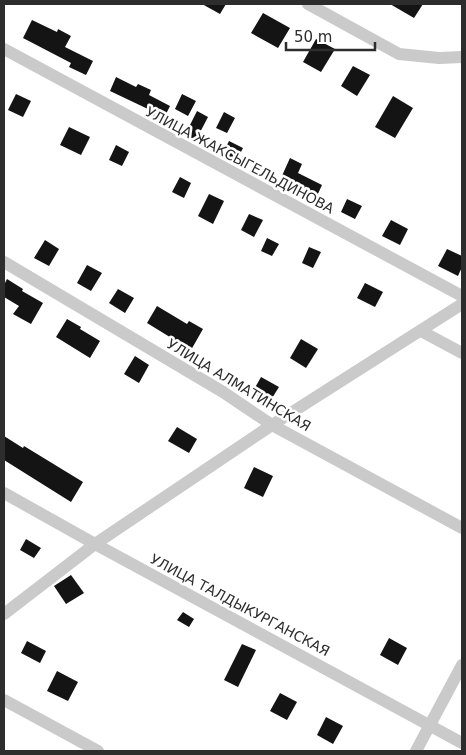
<svg xmlns="http://www.w3.org/2000/svg" width="466" height="755" viewBox="0 0 466 755" font-family="'DejaVu Sans',sans-serif">
<style>
.building{fill:#141414}
.lines{fill:none;stroke-linecap:round;stroke-linejoin:round}
.minor{stroke:#cacaca;stroke-width:12}
.labels{text-anchor:middle;stroke-width:5;stroke-linejoin:round;paint-order:stroke}
.street-label{font-size:14px;fill:#2d2d2d;stroke:#fff}
</style>
<rect width="100%" height="100%" fill="#fff"/>
<g class="building">
<path d="M202,4H226L220,14Z"/>
<path d="M390,4H423L414,18Z"/>
<path d="M263,13L290,28L278,48L251,33Z"/>
<path d="M32,20L57,32L58,29L71,36L65,47L93,61L86,75L69,67L71,63L23,38Z"/>
<path d="M316,39L335,49L321,72L303,62Z"/>
<path d="M353,66L370,75L357,96L341,86Z"/>
<path d="M116,77L136,87L138,84L151,90L149,95L170,106L162,122L147,115L150,110L110,91Z"/>
<path d="M16,94L31,101L23,117L8,110Z"/>
<path d="M182,94L196,101L188,116L175,109Z"/>
<path d="M393,96L413,108L395,138L375,127Z"/>
<path d="M197,111L208,117L196,140L185,135Z"/>
<path d="M224,112L235,118L227,133L216,128Z"/>
<path d="M69,127L90,137L81,155L60,145Z"/>
<path d="M229,141L243,148L235,164L221,157Z"/>
<path d="M116,145L129,152L122,166L109,160Z"/>
<path d="M290,158L302,164L298,173L322,185L316,198L303,191L304,189L281,178Z"/>
<path d="M180,177L191,183L184,198L172,192Z"/>
<path d="M209,194L224,201L213,224L198,216Z"/>
<path d="M347,199L362,206L355,219L341,212Z"/>
<path d="M249,214L263,220L254,237L241,230Z"/>
<path d="M391,220L408,229L400,245L382,236Z"/>
<path d="M267,238L279,244L272,256L261,251Z"/>
<path d="M45,240L59,249L49,266L34,258Z"/>
<path d="M309,247L321,252L313,268L302,263Z"/>
<path d="M447,249L462,256V267L458,276L438,266Z"/>
<path d="M87,265L102,273L91,291L77,283Z"/>
<path d="M7,279L23,289L22,291L43,303L31,324L13,314L19,306L4,297V285Z"/>
<path d="M365,283L383,292L375,307L357,298Z"/>
<path d="M118,289L134,298L125,313L109,303Z"/>
<path d="M157,306L187,324L189,321L203,329L191,350L147,323Z"/>
<path d="M67,319L81,327L80,329L100,341L90,358L56,337Z"/>
<path d="M301,339L318,349L306,368L290,358Z"/>
<path d="M135,356L149,365L139,383L124,374Z"/>
<path d="M261,377L279,387L269,403L252,393Z"/>
<path d="M177,427L197,439L189,453L168,441Z"/>
<path d="M4,436L23,448L24,446L83,482L71,502L4,460Z"/>
<path d="M254,467L273,476L263,497L244,488Z"/>
<path d="M26,539L41,548L34,558L20,550Z"/>
<path d="M71,575L84,593L66,604L54,586Z"/>
<path d="M183,612L194,619L189,627L177,620Z"/>
<path d="M389,638L407,648L398,665L380,655Z"/>
<path d="M27,641L46,651L40,663L21,653Z"/>
<path d="M242,644L256,650L238,687L224,680Z"/>
<path d="M57,671L78,682L68,701L47,691Z"/>
<path d="M280,693L297,702L287,720L270,711Z"/>
<path d="M326,717L343,726L333,744L317,735Z"/>
</g>
<g class="lines">
<g class="minor">
<path d="M308,4L399,54L439,58L462,57"/>
<path d="M4,49L462,296"/>
<path d="M4,262L223,392L272,425L462,528"/>
<path d="M421,331L462,353"/>
<path d="M4,493L95,544L462,743"/>
<path d="M4,614L95,544L272,425L462,304"/>
<path d="M4,700L98,751"/>
<path d="M416,751L462,665"/>
</g>
</g>
<g class="labels">
<g class="street-label">
<text transform="translate(240 160) rotate(28)" y="5">УЛИЦА ЖАКСЫГЕЛЬДИНОВА</text>
<text transform="translate(239 385) rotate(31)" y="5">УЛИЦА АЛМАТИНСКАЯ</text>
<text transform="translate(240 605) rotate(28)" y="5">УЛИЦА ТАЛДЫКУРГАНСКАЯ</text>
</g>
</g>
<rect width="466" height="755" fill="none" stroke="#2d2d2d" stroke-width="10"/>
<path d="M286 42v8h89v-8" fill="none" stroke="#2d2d2d" stroke-width="2.5"/>
<text x="294" y="42" font-size="15" fill="#2d2d2d" stroke="#ffffff" stroke-width="4" paint-order="stroke">50 m</text>
</svg>
